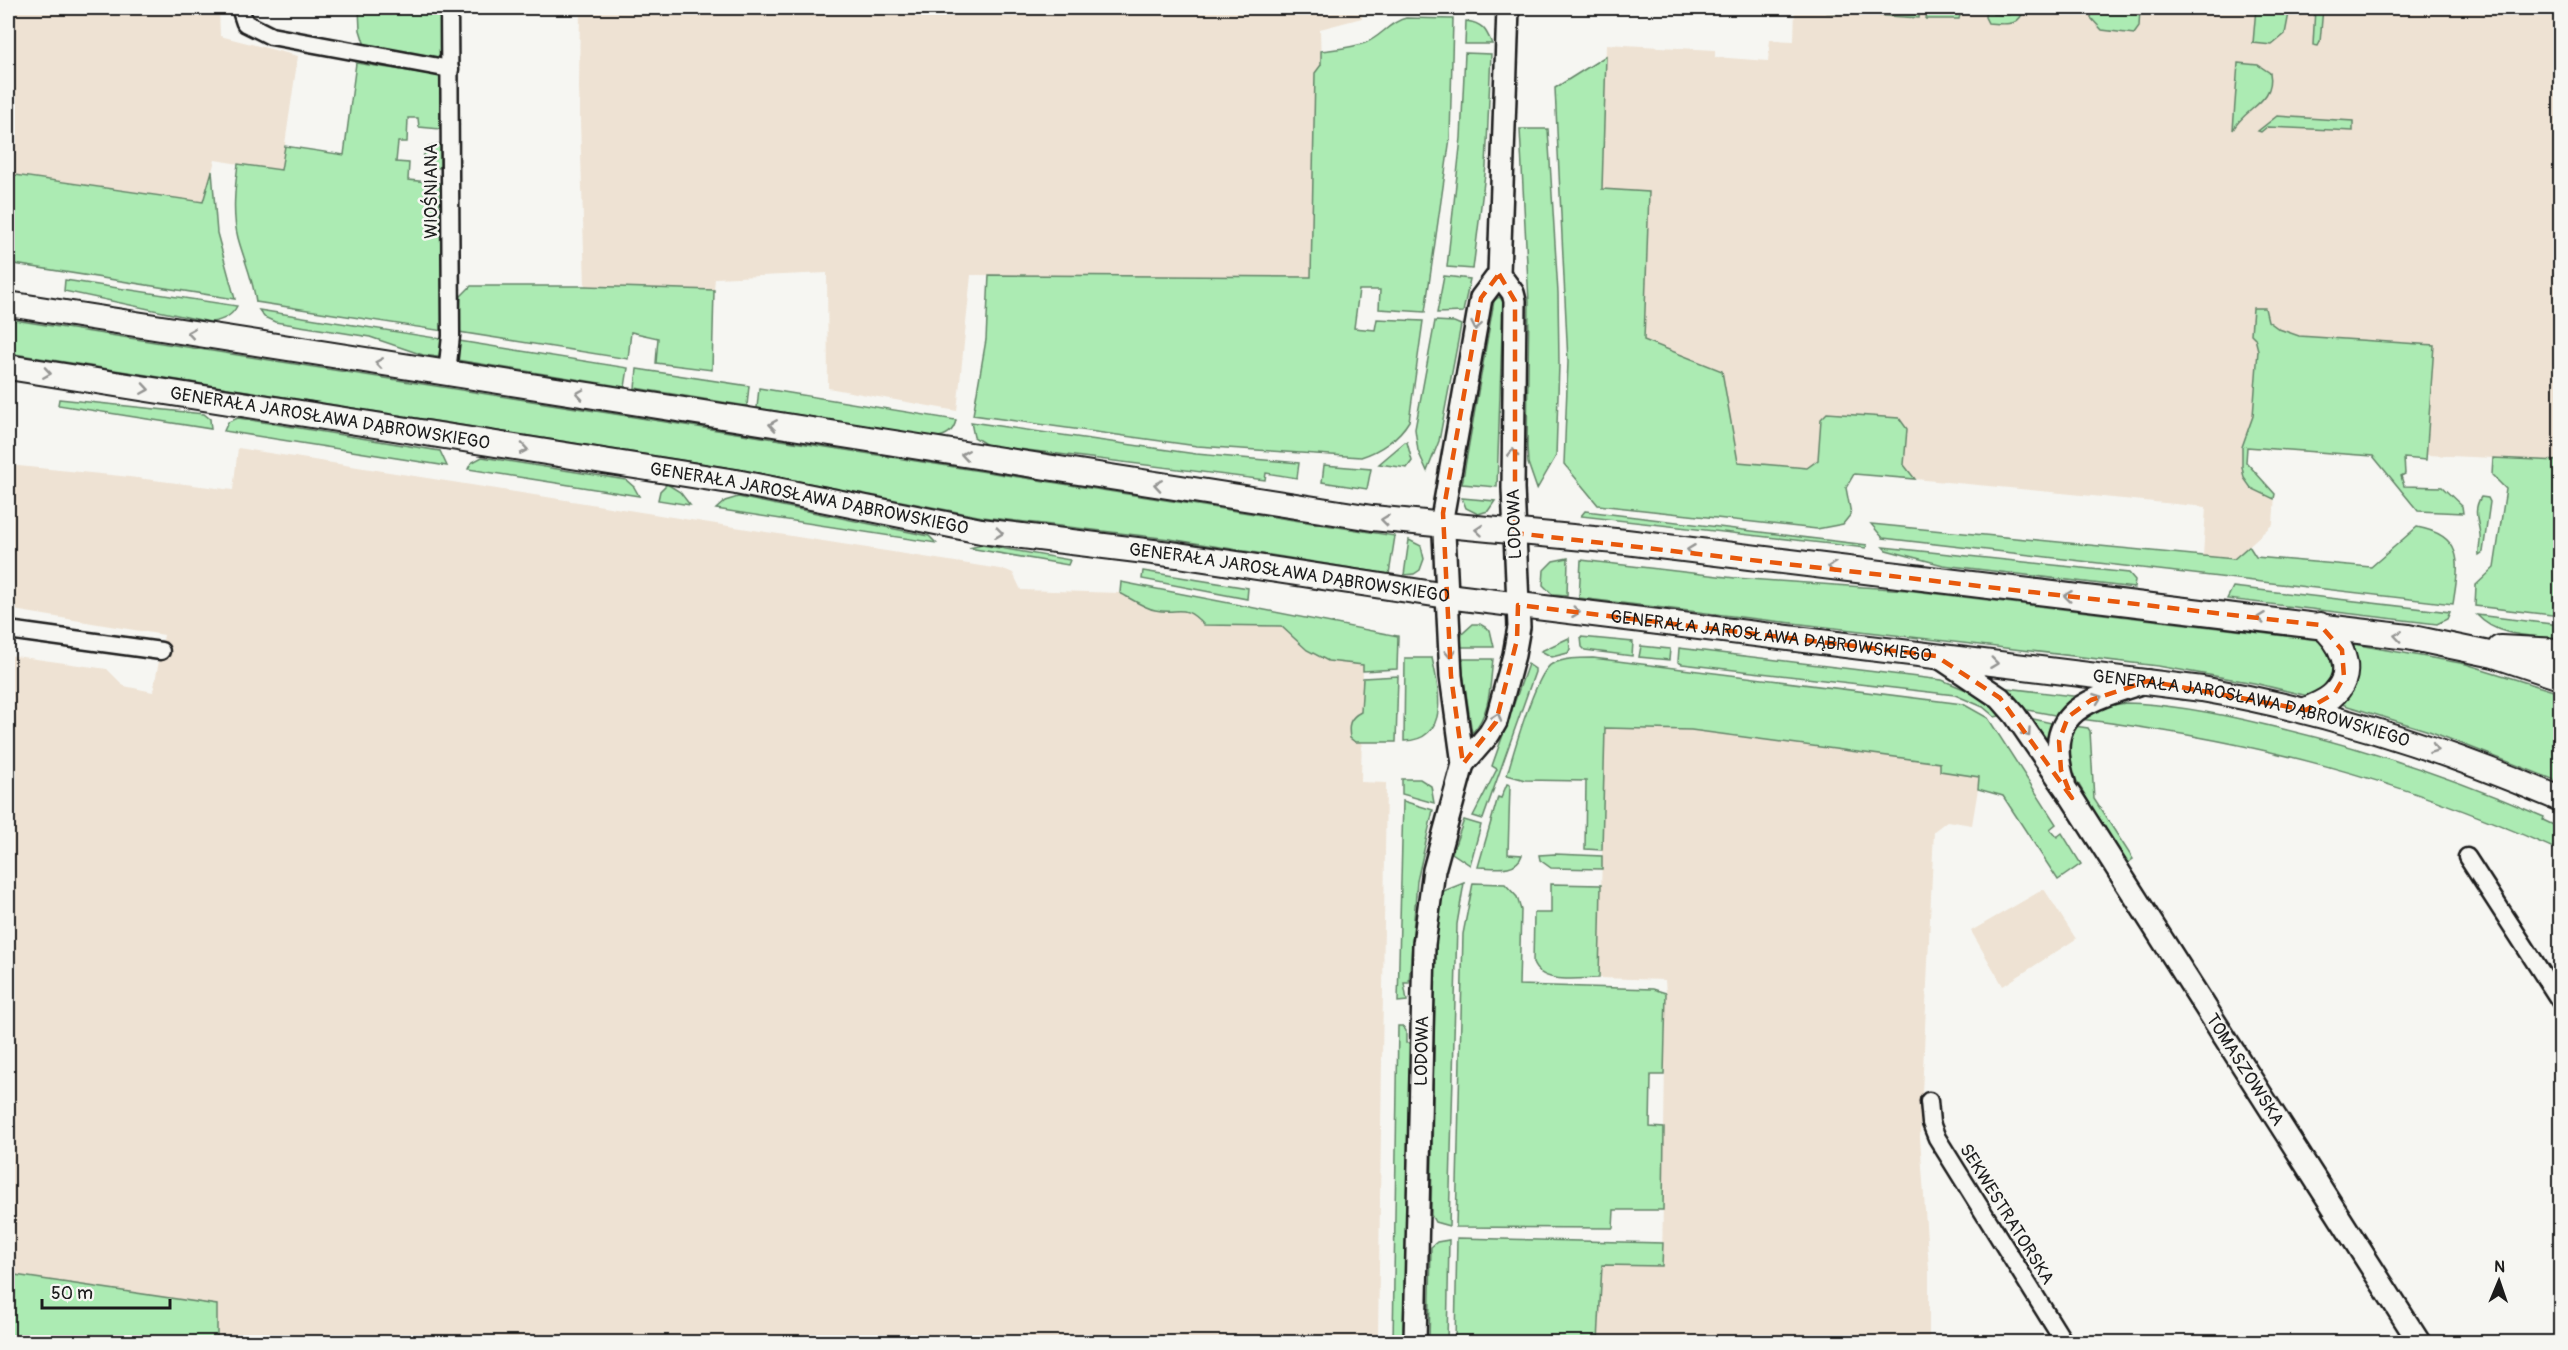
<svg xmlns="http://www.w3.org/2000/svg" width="2568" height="1350" viewBox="0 0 2568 1350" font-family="Pangolin,sans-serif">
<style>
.built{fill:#eee2d3}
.green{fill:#acebb3;stroke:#648468;stroke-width:1.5}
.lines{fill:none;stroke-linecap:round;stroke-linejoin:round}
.minor-casing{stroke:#1c1c1c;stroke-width:21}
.tertiary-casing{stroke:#1c1c1c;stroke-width:26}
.secondary-casing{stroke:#1c1c1c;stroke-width:28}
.minor{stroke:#f6f6f2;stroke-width:16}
.tertiary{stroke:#f6f6f2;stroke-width:21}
.secondary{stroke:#f6f6f2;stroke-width:24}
.oneway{stroke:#949492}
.marked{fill:none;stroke:#e8590c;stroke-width:4.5;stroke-dasharray:12 8;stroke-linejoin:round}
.labels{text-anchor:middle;stroke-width:5;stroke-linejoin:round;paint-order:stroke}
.street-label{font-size:18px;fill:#1c1c1c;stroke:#f6f6f2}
</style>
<rect width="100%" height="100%" fill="#f6f6f2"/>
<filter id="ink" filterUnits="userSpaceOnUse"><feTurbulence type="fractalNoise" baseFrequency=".0167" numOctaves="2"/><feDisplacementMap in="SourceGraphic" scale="12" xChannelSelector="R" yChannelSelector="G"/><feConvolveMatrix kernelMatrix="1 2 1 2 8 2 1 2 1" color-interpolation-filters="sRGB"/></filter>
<g filter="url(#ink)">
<g class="built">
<path d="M8,8H219L220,36L298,56L281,171L215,160L204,202L8,174Z"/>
<path d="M580,8H1363L1362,18L1320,29L1321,65L1315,73L1312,277L971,275L957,411L828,388L827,273L715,278L714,290L585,286L579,88Z"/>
<path d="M1795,8H2560V461L2427,455L2426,460L2247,448L2246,462L2275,494L2273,524L2234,559L2203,556L2206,507L1915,479L1904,465L1907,429L1821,420L1818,460L1807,468L1738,462L1722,372L1644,340L1649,192L1602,189L1606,44L1715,50V57L1768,61L1770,40L1794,41Z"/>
<path d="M238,448L1006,570L1013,573L1021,590L1120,593L1154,610H1185L1193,614L1204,625L1281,626L1307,650L1328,661L1363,665L1361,782L1386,783L1378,1339L1373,1342H217V1305L8,1274V655L107,669L124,686L153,692L164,635L8,609V465L121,476L233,490Z"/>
<path d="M1605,728L1691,730L1940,763V771L1980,777L1972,825L1947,821L1934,831L1920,1137L1929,1270V1342H1598L1602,1265L1662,1266L1666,993L1665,980L1599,978Z"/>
<path d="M2044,889L2076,939L2003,986L1971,931Z"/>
</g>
<g class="green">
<path d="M359,8H441L442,55L431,59L365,46L360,30Z"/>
<path d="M1828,8L1920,9L1919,18L1827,12Z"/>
<path d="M1947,8H1962L1959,19H1926L1927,9L1947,10Z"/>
<path d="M1986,8H1993V14L2009,15L2010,8H2024C2020,28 2005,24 1988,23L1985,17Z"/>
<path d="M2092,8H2140L2139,27L2134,34L2102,30L2091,18Z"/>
<path d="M2256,8H2290L2285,34L2272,45L2253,43Z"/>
<path d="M2315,8H2323L2320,42L2318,46L2313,45Z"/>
<path d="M1406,18L1453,19L1450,138L1425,312L1379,309L1380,290H1359L1354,328L1375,330L1377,319L1423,321L1409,421C1399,438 1380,451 1361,457L1197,446L973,415L986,340L989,275L1311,277L1315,73L1321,65V51C1335,49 1352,48 1365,43C1381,37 1389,22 1406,18Z"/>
<path d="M1466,21C1482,23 1486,29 1492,44H1465Z"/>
<path d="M1465,53L1491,54L1486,166L1473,269L1447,267L1461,138Z"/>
<path d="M1606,56L1602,189L1649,192L1644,340L1722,371L1738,462L1807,468L1818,460L1821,419L1827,413L1899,418L1907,429L1904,465L1915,479L1854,474L1846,488L1851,514L1843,524L1817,529L1598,505L1564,464L1568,362L1555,88Z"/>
<path d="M356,63L441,76L440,129L419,127L418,118H408L407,142H398L396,162L409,163L408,180L440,183L444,189L443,331L256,302C253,279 244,260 238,238C232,215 235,187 238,164L281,170L285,146L344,155Z"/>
<path d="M2238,63L2258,65L2270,73C2276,102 2244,108 2233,130Z"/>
<path d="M2277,116L2353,121V131L2267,127L2261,132L2258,131Z"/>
<path d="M1520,129H1548L1558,293L1559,364L1556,456L1537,489L1528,463L1527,446L1529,302Z"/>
<path d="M437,144L440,145V168L428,167L423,160C424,150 427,147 437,144Z"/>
<path d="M212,171L217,233L235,299L8,263V174L203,202Z"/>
<path d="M1444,276L1470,279L1463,312L1437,313Z"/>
<path d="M65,280L237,306C232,316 221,321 210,322L64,291Z"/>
<path d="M471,286H585L714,290L712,370L656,363L658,338L631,332L628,359L459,332L461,296Z"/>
<path d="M1499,297L1503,301L1497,487L1462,484L1494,301Z"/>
<path d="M2253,308H2265L2268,321L2279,329L2299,336L2434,345L2426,460L2404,458L2405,474L2401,476L2404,486L2442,487L2462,506L2463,513L2418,511L2373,456L2247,447L2246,462L2275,494L2274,499L2251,488L2244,478L2242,467V447L2253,416L2258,350L2255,338L2251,334Z"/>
<path d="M259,310L442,339L439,357L423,355L370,337L275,322L264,317Z"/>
<path d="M8,319L1395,536L1389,574L1170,539L983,517L737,469L8,353Z"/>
<path d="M1435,321L1454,322L1461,325L1439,441L1427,471L1418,451L1415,429Z"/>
<path d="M459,341L628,368L625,387L457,360Z"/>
<path d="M637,369L749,386L747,406L635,388Z"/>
<path d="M759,388L956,420C954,431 946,437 935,437L757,408Z"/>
<path d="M59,399L204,414L210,419L211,429L58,405Z"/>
<path d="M238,418L440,451L447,466L224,431L228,422Z"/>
<path d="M971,422L1196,454L1299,463L1297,478L1266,473L1265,480L987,445L974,437Z"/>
<path d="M1405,442H1407L1412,461L1407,468L1379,464Z"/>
<path d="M482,457L626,480L634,487L639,496L468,469L471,463Z"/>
<path d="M2493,458L2560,461V616L2475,606L2476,585L2494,568L2506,489L2492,475Z"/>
<path d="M1324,465L1371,469L1367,489L1322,482Z"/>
<path d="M667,484L680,492L690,505L658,500L660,491Z"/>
<path d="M738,497L929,536L936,543L716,509L725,501Z"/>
<path d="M2481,497L2488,498L2490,502L2483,552L2479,555C2478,549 2481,542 2480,535C2479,522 2472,511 2481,497Z"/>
<path d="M1462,498L1495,501L1488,511L1478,514L1466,508Z"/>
<path d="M1585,511L1594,512L1867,545L1866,548L1581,516Z"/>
<path d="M1871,524L2234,559L2249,546L2256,557L2371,567L2417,527C2466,536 2459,565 2453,604L1883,538Z"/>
<path d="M1409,540L1421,546L1424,559L1420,570L1414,574L1404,575Z"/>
<path d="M982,545L1070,560L1068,565L969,548Z"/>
<path d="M1883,547L2129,573L2135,580L2134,588L1943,565L1886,550Z"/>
<path d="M1568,558L1567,596L1553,595L1543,585L1544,570L1553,561Z"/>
<path d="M1581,560L1735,578L1906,590L2318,640C2343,658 2334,686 2308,696L2254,683L2158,666L1579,598Z"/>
<path d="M1143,571L1248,588L1247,599L1142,579Z"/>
<path d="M1121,582L1398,636L1397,669L1363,671V665L1328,661L1307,650L1281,626L1204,625C1183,602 1180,615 1155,610C1144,608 1130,598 1120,593Z"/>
<path d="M2233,587L2450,612L2447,619L2437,624L2227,599Z"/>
<path d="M2477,615L2560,625V639C2532,635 2498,638 2477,615Z"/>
<path d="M1473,624H1480L1490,630L1494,647H1460L1462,634Z"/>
<path d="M1581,637L1633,642L1632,656L1585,650L1582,647Z"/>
<path d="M1569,638L1570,649L1568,653L1552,657L1541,651Z"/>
<path d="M2353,644L2466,664L2560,693V782L2429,731L2341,704C2360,686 2361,668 2353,644Z"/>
<path d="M1641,646L1670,649L1669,660L1639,657Z"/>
<path d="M1679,648L1942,680L1981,696L2003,715L1995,717L1983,707L1955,695L1682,664L1678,662Z"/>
<path d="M1405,658H1432C1439,687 1451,740 1404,741Z"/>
<path d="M1593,658L1963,704L1988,718L2056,824L2050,829L2057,837L2062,833L2081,864L2058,880L2003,796L1978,789L1979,777L1940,771V763L1691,730L1605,728L1602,850L1585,849L1586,781L1525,780L1507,775C1513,754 1536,672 1552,664C1564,658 1580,658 1593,658Z"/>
<path d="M1461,659H1493C1490,683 1491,714 1472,733Z"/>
<path d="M1528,664L1535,669V672L1483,819L1473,816L1497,769L1492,766Z"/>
<path d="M1398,676L1396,742H1355L1350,738C1348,725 1349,718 1361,712L1363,678Z"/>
<path d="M1999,687L2081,697L2060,716L2022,709Z"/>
<path d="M2126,703C2173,704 2221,714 2266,725C2362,747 2454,778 2544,817L2543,820L2560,828V851C2401,779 2254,740 2080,719L2107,706Z"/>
<path d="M2029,718L2056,724L2050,750Z"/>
<path d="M2074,726L2088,728L2090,731L2094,799L2133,859L2125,865L2074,776L2068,742Z"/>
<path d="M1402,779H1420L1431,786L1434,803L1402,794Z"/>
<path d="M1507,784L1510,785L1508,854L1522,855C1516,873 1493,867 1478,867L1498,797L1501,798Z"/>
<path d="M1403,801L1433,810L1417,881L1409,983H1404L1407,1001L1398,1002Z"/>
<path d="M1464,820L1481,825L1470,865L1452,853Z"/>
<path d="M1555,854L1602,856V869L1551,868L1540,860L1539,855Z"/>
<path d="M1464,883L1457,924L1449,1226L1435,1222L1431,1215L1436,926L1441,892Z"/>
<path d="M1473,883L1505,884L1517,897L1521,910L1519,985L1653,989L1666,993L1664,1075H1651L1650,1127L1664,1128L1663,1210H1614L1613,1228L1456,1227L1463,934Z"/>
<path d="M1551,884L1601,885L1599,978C1579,978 1541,985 1533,963L1534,913H1551Z"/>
<path d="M1398,1026H1403L1406,1031V1043H1411L1403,1336L1401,1342H1393Z"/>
<path d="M1457,1238L1663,1243L1662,1266L1602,1265L1598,1342H1455Z"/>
<path d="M1449,1240L1447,1342H1429L1431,1247L1437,1242Z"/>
<path d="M8,1274L217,1305V1342L8,1341Z"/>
</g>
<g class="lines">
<g class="minor-casing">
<g id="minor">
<path d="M240,8L245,23L271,36L450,69"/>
<path d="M447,373L451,336L449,8"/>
<path d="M8,630L161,651"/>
<path d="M2467,857L2560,1001"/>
<path d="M1929,1101L1931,1123L1937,1138L2064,1342"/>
</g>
</g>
<g class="tertiary-casing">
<g id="tertiary">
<path id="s1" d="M1939,657L2000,698L2015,715L2072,798L2419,1342"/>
<path d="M1463,764L1489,734L1496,722L1514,655L1519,627L1513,488L1515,301L1513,293L1499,274L1508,8"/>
<path d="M2064,782C2040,707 2093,700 2147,681"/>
<path id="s2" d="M1415,1342L1424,944L1434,870L1463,764L1451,676L1443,513L1481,298L1499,274"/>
</g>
</g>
<g class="secondary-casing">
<g id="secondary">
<path d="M8,304L1372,518L1626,542L2408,637L2494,655L2560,677"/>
<path id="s3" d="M8,367L736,482L981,531L1178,555L1447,596L2202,689C2327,711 2444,749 2560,799"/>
<path d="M2500,648L2560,651"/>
<path d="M2306,710C2316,705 2327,702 2335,693C2357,671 2340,640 2320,625"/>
</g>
</g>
<use href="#minor" class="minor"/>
<use href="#tertiary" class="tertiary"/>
<use href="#secondary" class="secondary"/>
</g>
<defs><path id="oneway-chevron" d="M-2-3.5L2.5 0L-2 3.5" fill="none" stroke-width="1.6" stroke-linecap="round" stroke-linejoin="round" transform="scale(1.5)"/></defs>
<g class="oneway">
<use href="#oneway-chevron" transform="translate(1476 326) rotate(101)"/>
<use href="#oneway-chevron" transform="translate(191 333) rotate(-171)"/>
<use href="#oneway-chevron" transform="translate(379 363) rotate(-171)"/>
<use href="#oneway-chevron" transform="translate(47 373) rotate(9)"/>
<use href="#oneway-chevron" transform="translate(145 389) rotate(9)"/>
<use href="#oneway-chevron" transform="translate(580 394) rotate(-171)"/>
<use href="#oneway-chevron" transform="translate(773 425) rotate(-171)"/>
<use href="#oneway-chevron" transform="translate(524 449) rotate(9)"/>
<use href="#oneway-chevron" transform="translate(1513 453) rotate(-89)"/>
<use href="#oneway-chevron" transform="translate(965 455) rotate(-171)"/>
<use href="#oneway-chevron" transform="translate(1158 485) rotate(-171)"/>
<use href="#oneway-chevron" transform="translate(1385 520) rotate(-173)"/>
<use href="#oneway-chevron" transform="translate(1479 530) rotate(-175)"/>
<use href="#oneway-chevron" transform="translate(999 533) rotate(7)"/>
<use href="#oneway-chevron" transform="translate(1691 550) rotate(-173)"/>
<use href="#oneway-chevron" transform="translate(1832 567) rotate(-173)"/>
<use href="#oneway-chevron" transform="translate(2068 596) rotate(-173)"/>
<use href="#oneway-chevron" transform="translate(1576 612) rotate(7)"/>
<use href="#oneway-chevron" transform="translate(2261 618) rotate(-173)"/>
<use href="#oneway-chevron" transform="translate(2398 636) rotate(-172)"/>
<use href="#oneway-chevron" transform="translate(1450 654) rotate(88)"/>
<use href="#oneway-chevron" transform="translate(1994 663) rotate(7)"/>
<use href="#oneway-chevron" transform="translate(2098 698) rotate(-20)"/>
<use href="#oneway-chevron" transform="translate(1497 717) rotate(-71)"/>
<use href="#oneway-chevron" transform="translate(2027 733) rotate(55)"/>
<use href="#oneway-chevron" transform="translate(2434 749) rotate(20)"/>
</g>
</g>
<path class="marked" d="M1499,274L1515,301V533L2320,625L2342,650L2344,677L2335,693L2306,710L2148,681L2091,700L2068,717L2059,741L2061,770L2072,798L2000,698L1936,656L1518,605L1517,640L1496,722L1463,764L1451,676L1443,513L1481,298Z"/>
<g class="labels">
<g class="street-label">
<text transform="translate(431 191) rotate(-90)" y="6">WIOŚNIANA</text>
<text dy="6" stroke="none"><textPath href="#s3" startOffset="326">GENERAŁA JAROSŁAWA DĄBROWSKIEGO</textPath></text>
<text dy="6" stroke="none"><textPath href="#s3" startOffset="812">GENERAŁA JAROSŁAWA DĄBROWSKIEGO</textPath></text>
<text transform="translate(1514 524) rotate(-92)" y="6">LODOWA</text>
<text dy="6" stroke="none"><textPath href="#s3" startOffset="1298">GENERAŁA JAROSŁAWA DĄBROWSKIEGO</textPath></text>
<text dy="6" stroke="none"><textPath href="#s3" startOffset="1784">GENERAŁA JAROSŁAWA DĄBROWSKIEGO</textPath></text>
<text dy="6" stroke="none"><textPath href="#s3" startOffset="2270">GENERAŁA JAROSŁAWA DĄBROWSKIEGO</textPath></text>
<text dy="6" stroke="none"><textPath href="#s2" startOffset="291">LODOWA</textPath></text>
<text dy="6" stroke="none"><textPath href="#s1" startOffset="519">TOMASZOWSKA</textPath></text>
<text transform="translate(2007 1214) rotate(58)" y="6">SEKWESTRATORSKA</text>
</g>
</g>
<rect width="2568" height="1350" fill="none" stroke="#f6f6f2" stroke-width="30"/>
<rect x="15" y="15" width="2538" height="1320" fill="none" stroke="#1c1c1c" stroke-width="2" filter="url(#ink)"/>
<g transform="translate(2499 1281) rotate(2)" stroke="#f6f6f2" stroke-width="4.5" paint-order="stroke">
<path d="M0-4.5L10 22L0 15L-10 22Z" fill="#1c1c1c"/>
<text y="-9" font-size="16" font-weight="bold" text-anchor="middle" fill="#1c1c1c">N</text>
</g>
<path d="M42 1299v9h128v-9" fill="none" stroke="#1c1c1c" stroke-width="3"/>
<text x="51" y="1299" font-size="18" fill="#1c1c1c" stroke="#f6f6f2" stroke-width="4.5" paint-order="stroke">50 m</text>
</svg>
